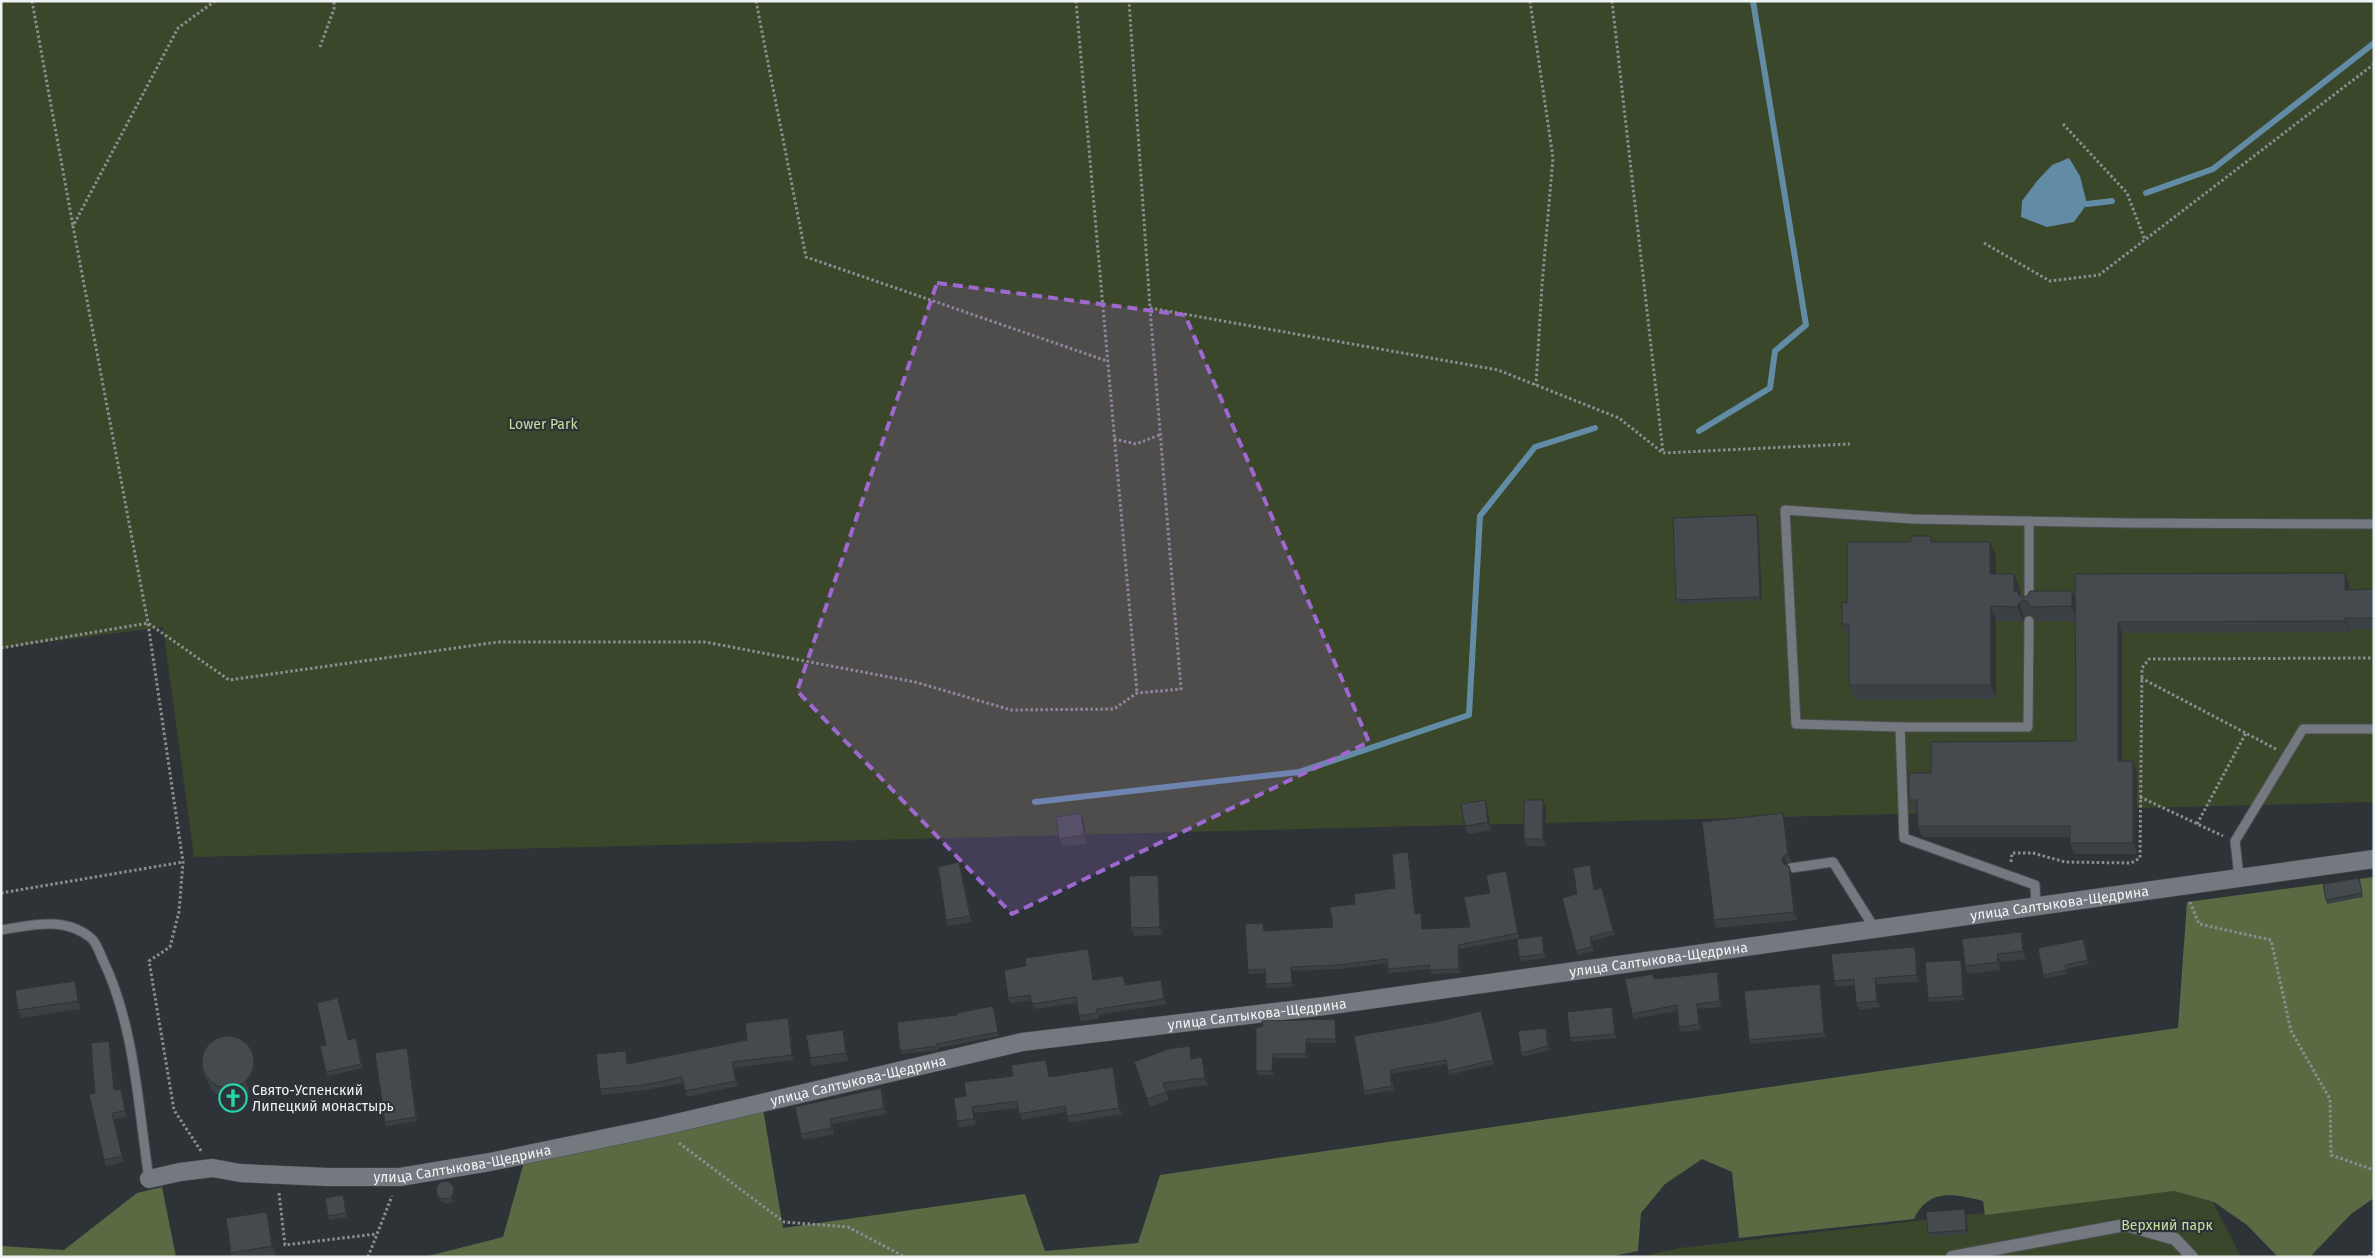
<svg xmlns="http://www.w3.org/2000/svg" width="2375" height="1258" viewBox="0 0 2375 1258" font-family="'Fira Sans',sans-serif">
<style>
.green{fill:#3b472a}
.forest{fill:#5a6b44}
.water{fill:#628ba6}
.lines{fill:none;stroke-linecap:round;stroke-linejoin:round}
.stream{stroke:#628ba6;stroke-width:6}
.service-casing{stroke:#4a4f53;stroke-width:11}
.pedestrian-casing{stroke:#4a4f53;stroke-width:14}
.minor-casing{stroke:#4a4f53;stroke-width:19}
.path{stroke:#8a8e92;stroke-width:3;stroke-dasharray:2.5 2.5;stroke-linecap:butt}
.service{stroke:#73797e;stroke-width:9}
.pedestrian{stroke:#73797e;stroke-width:12}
.minor{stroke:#73797e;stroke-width:18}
.wall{fill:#3a4043}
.shaded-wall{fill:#303437}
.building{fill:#444a4e;stroke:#303437}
.marked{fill:#9e68d0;fill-opacity:0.2;stroke:#9e68d0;stroke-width:4;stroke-dasharray:10 6;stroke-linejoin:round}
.labels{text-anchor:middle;stroke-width:4.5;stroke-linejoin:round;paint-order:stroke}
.park-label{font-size:14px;fill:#c4e09f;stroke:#2e3338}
.street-label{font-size:14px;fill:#f0f3f6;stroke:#2e3338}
.poi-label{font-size:14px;fill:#f0f3f6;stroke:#2e3338;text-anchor:start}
</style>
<rect width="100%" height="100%" fill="#2e3338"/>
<g class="green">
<path d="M1,1H2374V802L194,857L163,627L1,648Z"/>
<path d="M2174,1191L2213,1202L2241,1257H1638L1680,1248Z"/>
</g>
<g class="forest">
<path d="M2374,877V1198L2351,1214L2310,1257H2278L2247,1225L2214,1202L2174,1191L1985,1215L1983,1201C1954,1194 1929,1188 1914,1219L1739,1238L1732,1172L1702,1159L1665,1184L1641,1213L1638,1251L1609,1257H424L503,1237L524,1162L763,1109L783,1228L1025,1194L1045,1251L1138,1243L1160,1175L2178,1028L2187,902Z"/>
<path d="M162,1187L176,1257H1V1246L64,1250L137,1193Z"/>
</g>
<path class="water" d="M2069,158L2080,176L2087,204L2074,222L2047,227L2021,217L2022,201L2037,181L2052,165Z"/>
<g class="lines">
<g class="stream">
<path d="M2146,193L2213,169L2374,43"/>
<path d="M2087,204L2112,201"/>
<path d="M1699,431L1770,388L1775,351L1806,325L1753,1"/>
<path d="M1035,802L1299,772L1469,715L1480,516L1535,447L1595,428"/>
</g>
<g class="service-casing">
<g id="service">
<path d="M2029,603V521"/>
<path d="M1900,727H2028L2029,621"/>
<path d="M1791,868L1833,862L1875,929"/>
<path d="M2239,877L2235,841L2303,729H2374"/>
<path d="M2036,906L2035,885L1904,838L1900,727L1796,724L1785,510L1913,519L2127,523L2374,524"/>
<path d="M1,930C32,925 66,916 92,939C97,944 100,954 103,960C135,1027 138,1106 149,1179"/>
</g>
</g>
<g class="pedestrian-casing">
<path id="pedestrian" d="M1952,1257L2125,1225L2175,1239L2192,1257"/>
</g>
<g class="minor-casing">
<g id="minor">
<path id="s1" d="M149,1179L180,1172L213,1168L240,1173L328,1177H400L490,1162L659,1127L1022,1042L1325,1006L2374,859"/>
</g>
</g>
<g class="path">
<path d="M32,1L73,226"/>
<path d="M756,1L806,257L1107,361"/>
<path d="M1076,1L1137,693"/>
<path d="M1530,1L1553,158L1542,285L1536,385"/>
<path d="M1612,1L1663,452"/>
<path d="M320,47L334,9V1"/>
<path d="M2063,124L2127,193L2145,240"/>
<path d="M1984,243L2050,281L2099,275L2374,64"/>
<path d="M1150,308L1498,370L1619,418L1663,453L1850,444"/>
<path d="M1114,439L1136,444L1162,434"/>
<path d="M1,648L148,623L229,680L498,642H705L915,682L1011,710L1114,709L1137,693L1181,689L1150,308L1129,1"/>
<path d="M2141,678L2276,749"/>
<path d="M2140,797L2223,836"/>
<path d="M2197,824L2246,733"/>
<path d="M2011,862L2012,853H2033L2065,862L2131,863L2140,858L2142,668L2149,659L2371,658"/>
<path d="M1,893L183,862"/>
<path d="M2190,902L2199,924L2271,940L2291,1031L2330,1099L2331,1155L2374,1170"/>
<path d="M679,1143L784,1222L848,1227L905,1257"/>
<path d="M201,1151L174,1110L149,961L170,947L179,912L183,862L148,623L73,226L178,28L215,1"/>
<path d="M279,1193L285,1245L376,1234"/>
<path d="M368,1257L392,1196"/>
<path d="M2369,1257L2374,1251"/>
</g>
<use href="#service" class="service"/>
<use href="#pedestrian" class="pedestrian"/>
<use href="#minor" class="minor"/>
</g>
<g class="wall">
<path d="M1758,519L1762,600L1678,604L1676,600Z"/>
<path d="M1933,542H1990L1996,556V574H2014L2020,589V595L2023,597L2075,599L2349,584V590L2374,589V629H2349V632L2122,633V761L2137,772V854H2074L2070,843V837H1922L1918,826L1917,811H1913L1909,800L1931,773L2076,741L2075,621H2035L2033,616L2029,615L2024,617L2023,621H1996V699L1855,700L1849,685V639H1847L1842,624L1847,603Z"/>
<path d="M1485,800L1487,808L1491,830L1468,834L1465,826Z"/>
<path d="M1546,808V846H1527L1524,839Z"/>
<path d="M1081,813L1084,821L1087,843L1062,847L1059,839Z"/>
<path d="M1786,821L1791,862L1787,863L1786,865L1792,874L1797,920L1716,928L1714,920Z"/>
<path d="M1410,856L1416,914L1421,913L1422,917L1423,929L1470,927L1490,893L1508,876L1519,938L1460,949L1461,973L1432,974L1430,969L1389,973L1388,969L1387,963L1339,969L1292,971L1293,987L1267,988L1266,984L1265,973L1249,974L1248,970L1265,927V931L1333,927L1355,904L1395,888Z"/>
<path d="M959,862L962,869L972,922L948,926L946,920Z"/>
<path d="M1590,865L1592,869L1595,890L1603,892L1615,935L1591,941L1594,951L1578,955L1576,951L1577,894Z"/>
<path d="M1158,875L1161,883L1163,935L1134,936L1131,928Z"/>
<path d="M2359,878L2363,897L2327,904L2326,900Z"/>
<path d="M2021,932L2023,940L2026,959L2000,962L2001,970L1968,974L1965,966Z"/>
<path d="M1542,936L1543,940L1546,958L1521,961L1519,957Z"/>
<path d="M2085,943L2089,964L2066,969L2067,974L2045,978L2043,975Z"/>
<path d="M1088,949L1090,955L1094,980L1125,982L1126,985L1161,980L1163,985L1166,1004L1099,1015V1019L1081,1021L1079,1016L1077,1003L1034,1009L1031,1000L1010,1004L1008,998L1026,966Z"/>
<path d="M1918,954L1919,982L1877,984L1880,1007L1859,1010L1856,1003L1854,985L1836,987L1834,981Z"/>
<path d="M1961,960L1963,964L1965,1000L1929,1002L1928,998Z"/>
<path d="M1717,972L1719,977L1722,1007L1698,1009L1701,1030L1681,1032L1679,1027L1677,1011L1634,1019L1632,1014L1655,979Z"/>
<path d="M1821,988L1826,1037L1750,1044L1749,1040Z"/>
<path d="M78,989L81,1009L21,1018L18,1010Z"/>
<path d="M338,998L348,1040L357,1042L363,1068L328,1076L326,1072V1045Z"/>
<path d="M994,1010L999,1036L938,1048V1050L902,1054L900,1051L957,1015Z"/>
<path d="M1481,1011L1494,1064L1449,1075L1446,1064L1391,1074L1394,1090L1365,1095L1364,1091L1436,1022Z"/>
<path d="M1614,1011L1617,1038L1571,1042L1570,1038Z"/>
<path d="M790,1023L794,1060L734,1068L738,1086L687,1097L683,1083L646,1090L602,1095L600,1089L628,1057L629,1064L747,1040Z"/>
<path d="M1337,1023V1043H1307L1308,1058H1274V1075H1258L1256,1071V1028Z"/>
<path d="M843,1030L846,1038L849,1061L812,1066L810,1058Z"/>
<path d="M1548,1031L1550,1050L1522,1057L1521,1053Z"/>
<path d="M1190,1046L1193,1054V1059L1205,1065L1208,1085L1166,1091L1169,1100L1150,1107L1134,1062Z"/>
<path d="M111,1047L115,1089L123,1094L127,1117L114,1119L124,1162L106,1166L104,1160L95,1093Z"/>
<path d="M408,1052L418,1121L386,1126L385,1122Z"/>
<path d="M254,1056L258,1068L257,1082L250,1093L237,1099H224L212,1091L206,1079L201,1067Z"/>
<path d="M1046,1060L1048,1066L1050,1077L1115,1073L1122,1114L1069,1123L1066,1112L1022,1120L1018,1108L975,1113L976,1125L959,1127L957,1121L966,1096L1013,1076Z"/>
<path d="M883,1093L887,1114L832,1124L834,1134L803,1140L801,1134L795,1107Z"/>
<path d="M454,1187L456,1197L453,1202L447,1204L442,1202L438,1198L437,1194Z"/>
<path d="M343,1195L344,1199L347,1217L329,1220L328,1216Z"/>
<path d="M1965,1209L1966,1213L1968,1234L1929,1237L1928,1233Z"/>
<path d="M273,1227L277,1257H232L231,1253Z"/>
</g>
<g class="shaded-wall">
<path d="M1757,515L1758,519L1762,600L1760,597Z"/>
<path d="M1990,542L1996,556V589L1990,574Z"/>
<path d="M2345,573L2349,584V600L2345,590Z"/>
<path d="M2014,574L2020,589V597L2014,591Z"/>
<path d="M2072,591L2077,605V621L2072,606Z"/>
<path d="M2019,603L2024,617L2023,621L2017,607Z"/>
<path d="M1991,606L1996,621V699L1991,685Z"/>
<path d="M2345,618L2349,629V632L2345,621Z"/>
<path d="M2118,622L2122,633V772L2118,761Z"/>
<path d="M2133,761L2137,772V854L2133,843Z"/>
<path d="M1485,800L1487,808L1491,830L1488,822Z"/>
<path d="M1543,800L1546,808V846L1543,839Z"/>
<path d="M1081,813L1084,821L1087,843L1084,835Z"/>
<path d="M1783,813L1786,821L1791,862L1788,854Z"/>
<path d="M1408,852L1410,856L1416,918L1415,914Z"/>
<path d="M1784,856L1787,863L1785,868L1782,861Z"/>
<path d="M959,862L962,869L972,922L970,916Z"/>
<path d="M1590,865L1592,869L1595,894L1594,890Z"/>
<path d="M1789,866L1792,874L1797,920L1794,912Z"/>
<path d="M1506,871L1508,876L1519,938L1518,933Z"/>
<path d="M1158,875L1161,883L1163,935L1160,927Z"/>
<path d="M1421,913L1422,917L1424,933L1422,929Z"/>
<path d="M2021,932L2023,940L2026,959L2023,951Z"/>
<path d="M1542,936L1543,940L1546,958L1544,954Z"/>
<path d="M1458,945L1460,949L1461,973L1459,969Z"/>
<path d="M1915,947L1918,954L1919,982L1917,975Z"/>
<path d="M1088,949L1090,955L1095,986L1093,980Z"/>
<path d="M1997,954L2000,962L2001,970L1998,962Z"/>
<path d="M1961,960L1963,964L1965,1000L1963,996Z"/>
<path d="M1291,967L1292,971L1293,987L1292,983Z"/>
<path d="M1717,972L1719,977L1722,1007L1720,1001Z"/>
<path d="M1875,978L1877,984L1880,1007L1877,1001Z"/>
<path d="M1161,980L1163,985L1166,1004L1164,999Z"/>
<path d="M75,981L78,989L81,1009L78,1001Z"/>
<path d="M1820,984L1821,988L1826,1037L1824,1033Z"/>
<path d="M1697,1004L1698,1009L1701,1030L1699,1024Z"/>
<path d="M1612,1007L1614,1011L1617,1038L1615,1034Z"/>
<path d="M788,1018L790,1023L794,1060L792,1055Z"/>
<path d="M1335,1019L1337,1023V1043L1336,1039Z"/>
<path d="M1546,1028L1548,1031L1550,1050L1548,1046Z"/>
<path d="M843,1030L846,1038L849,1061L846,1053Z"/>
<path d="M1306,1039L1307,1043L1308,1058L1306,1054Z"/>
<path d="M109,1041L111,1047L116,1095L114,1090Z"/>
<path d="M1190,1046L1193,1054L1194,1067L1191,1059Z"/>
<path d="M407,1048L408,1052L418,1121L416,1117Z"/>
<path d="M626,1051L628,1057L629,1069L627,1064Z"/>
<path d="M1273,1054L1274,1058V1075L1272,1071Z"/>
<path d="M254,1056L258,1068L257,1082L250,1093L246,1082Z"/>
<path d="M1202,1057L1205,1065L1208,1085L1205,1078Z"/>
<path d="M1046,1060L1048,1066L1051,1083L1049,1077Z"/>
<path d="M732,1062L734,1068L738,1086L736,1081Z"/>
<path d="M1113,1067L1115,1073L1122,1114L1119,1108Z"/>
<path d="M881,1088L883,1093L887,1114L884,1108Z"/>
<path d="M121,1089L123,1094L127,1117L125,1111Z"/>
<path d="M972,1107L975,1113L976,1125L974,1119Z"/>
<path d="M112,1113L114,1119L124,1162L122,1156Z"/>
<path d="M454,1187L456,1197L453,1202L451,1198Z"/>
<path d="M1965,1209L1966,1213L1968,1234L1966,1230Z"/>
<path d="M267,1212L273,1227L277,1257H276L272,1246Z"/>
</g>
<g class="building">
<path d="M1757,515L1760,597L1676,600L1673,518Z"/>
<path d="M1911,536H1931V542H1990V574H2014V591H2017L2019,595L2023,597L2027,596L2030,591H2072V606L2030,607L2027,601L2023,600L2019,603L2017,607L1991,606V685H1849V624H1842V602L1847,603V542H1911Z"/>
<path d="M2345,573V590L2374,589V618H2345V621L2118,622V761H2133V843H2070V826H1918L1917,800H1909V773H1931V742L2076,741L2075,574Z"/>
<path d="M1485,800L1488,822L1465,826L1461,804Z"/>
<rect x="1524" y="800" width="19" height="39"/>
<path d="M1081,813L1084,835L1059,839L1056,817Z"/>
<path d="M1783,813L1788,854L1784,856L1782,861L1784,864L1789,866L1794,912L1714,920L1702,822Z"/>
<path d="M1408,852L1415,914L1421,913L1422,929L1470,927L1464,897L1490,893L1486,875L1506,871L1518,933L1458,945L1459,969L1430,970V965L1388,969L1387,959L1338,965L1291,967L1292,983L1266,984L1265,969L1248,970L1245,924L1263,923L1264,931L1333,927L1330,907L1355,904L1354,894L1395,888L1392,854Z"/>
<path d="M959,862L970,916L946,920L938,867Z"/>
<path d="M1590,865L1594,890L1602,888L1613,931L1590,937L1592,947L1576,951L1562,898L1577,894L1573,868Z"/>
<path d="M1158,875L1160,927L1131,928L1129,876Z"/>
<path d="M2359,878L2362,893L2326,900L2323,884Z"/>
<path d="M2021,932L2023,951L1997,954L1998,962L1965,966L1962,939Z"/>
<path d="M1542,936L1544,954L1519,957L1517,939Z"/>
<path d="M2083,939L2088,960L2065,965L2066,970L2043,975L2038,948Z"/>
<path d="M1915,947L1917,975L1875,978L1877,1001L1856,1003L1854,979L1834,981L1831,954Z"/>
<path d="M1088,949L1093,980L1123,976L1125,985L1161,980L1164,999L1097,1009V1013L1079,1016L1076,997L1032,1004L1030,995L1008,998L1004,970L1026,966L1025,958Z"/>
<path d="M1961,960L1963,996L1928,998L1925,962Z"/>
<path d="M1717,972L1720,1001L1697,1004L1699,1024L1679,1027L1677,1005L1632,1014L1625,979L1653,974L1654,979Z"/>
<path d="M75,981L78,1001L18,1010L15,990Z"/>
<path d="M1820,984L1824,1033L1749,1040L1744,991Z"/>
<path d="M338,998L348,1040L356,1038L361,1064L326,1072L320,1046L326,1045L317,1003Z"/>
<path d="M993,1006L998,1032L936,1044L937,1046L900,1051L897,1022L957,1015V1013Z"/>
<path d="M1612,1007L1615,1034L1570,1038L1567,1012Z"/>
<path d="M1481,1011L1493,1060L1448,1071L1446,1060L1390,1070L1392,1086L1364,1091L1354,1036L1436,1022Z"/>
<path d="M788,1018L792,1055L732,1062L736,1081L685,1091L682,1077L644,1085L600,1089L596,1054L626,1051L627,1064L747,1040L745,1023Z"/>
<path d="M1335,1019L1336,1039H1306V1054H1273L1272,1071H1256V1028L1263,1026L1262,1021Z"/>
<path d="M1546,1028L1548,1046L1521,1053L1518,1031Z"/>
<path d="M843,1030L846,1053L810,1058L806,1035Z"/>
<circle cx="228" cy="1062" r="26"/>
<path d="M109,1041L114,1090L121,1089L125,1111L112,1113L122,1156L104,1160L89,1094L95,1093L91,1043Z"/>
<path d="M1190,1046L1191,1059L1202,1057L1205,1078L1163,1083L1166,1092L1147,1099L1134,1062L1168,1049Z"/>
<path d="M407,1048L416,1117L385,1122L375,1053Z"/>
<path d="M1046,1060L1049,1077L1113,1067L1119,1108L1067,1116L1065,1106L1019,1114L1017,1101L972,1107L974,1119L957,1121L954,1098L966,1096L964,1082L1013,1076L1011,1065Z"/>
<path d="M881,1088L884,1108L830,1119L832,1128L801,1134L795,1107Z"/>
<circle cx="445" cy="1190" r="9"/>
<path d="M343,1195L346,1213L328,1216L325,1198Z"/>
<path d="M1965,1209L1966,1230L1928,1233L1926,1212Z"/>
<path d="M267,1212L272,1246L231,1253L226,1218Z"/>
</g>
<path class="marked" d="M937,283L1185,315L1369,742L1012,914L797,691Z"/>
<defs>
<g id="church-ring" transform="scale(1.4375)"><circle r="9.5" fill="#2e3338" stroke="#27d5ad" stroke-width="1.5"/><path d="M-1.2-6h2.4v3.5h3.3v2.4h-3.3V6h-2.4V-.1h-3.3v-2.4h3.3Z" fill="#27d5ad"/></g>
</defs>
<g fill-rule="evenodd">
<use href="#church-ring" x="233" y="1098"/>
</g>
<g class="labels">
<g class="park-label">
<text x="543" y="429">Lower Park</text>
<text x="2167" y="1230">Верхний парк</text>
</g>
<g class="street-label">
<text dy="5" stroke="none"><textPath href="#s1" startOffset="1936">улица Салтыкова-Щедрина</textPath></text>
<text dy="5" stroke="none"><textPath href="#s1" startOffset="1531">улица Салтыкова-Щедрина</textPath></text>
<text dy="5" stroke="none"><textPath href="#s1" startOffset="1126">улица Салтыкова-Щедрина</textPath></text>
<text dy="5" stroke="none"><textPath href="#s1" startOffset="721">улица Салтыкова-Щедрина</textPath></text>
<text dy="5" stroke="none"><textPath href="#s1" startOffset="316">улица Салтыкова-Щедрина</textPath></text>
</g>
<g class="poi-label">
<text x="252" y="1095">Свято-Успенский<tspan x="252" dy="16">Липецкий монастырь</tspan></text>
</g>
</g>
<rect width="2375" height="1258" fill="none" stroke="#f0f3f6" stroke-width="5"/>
</svg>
